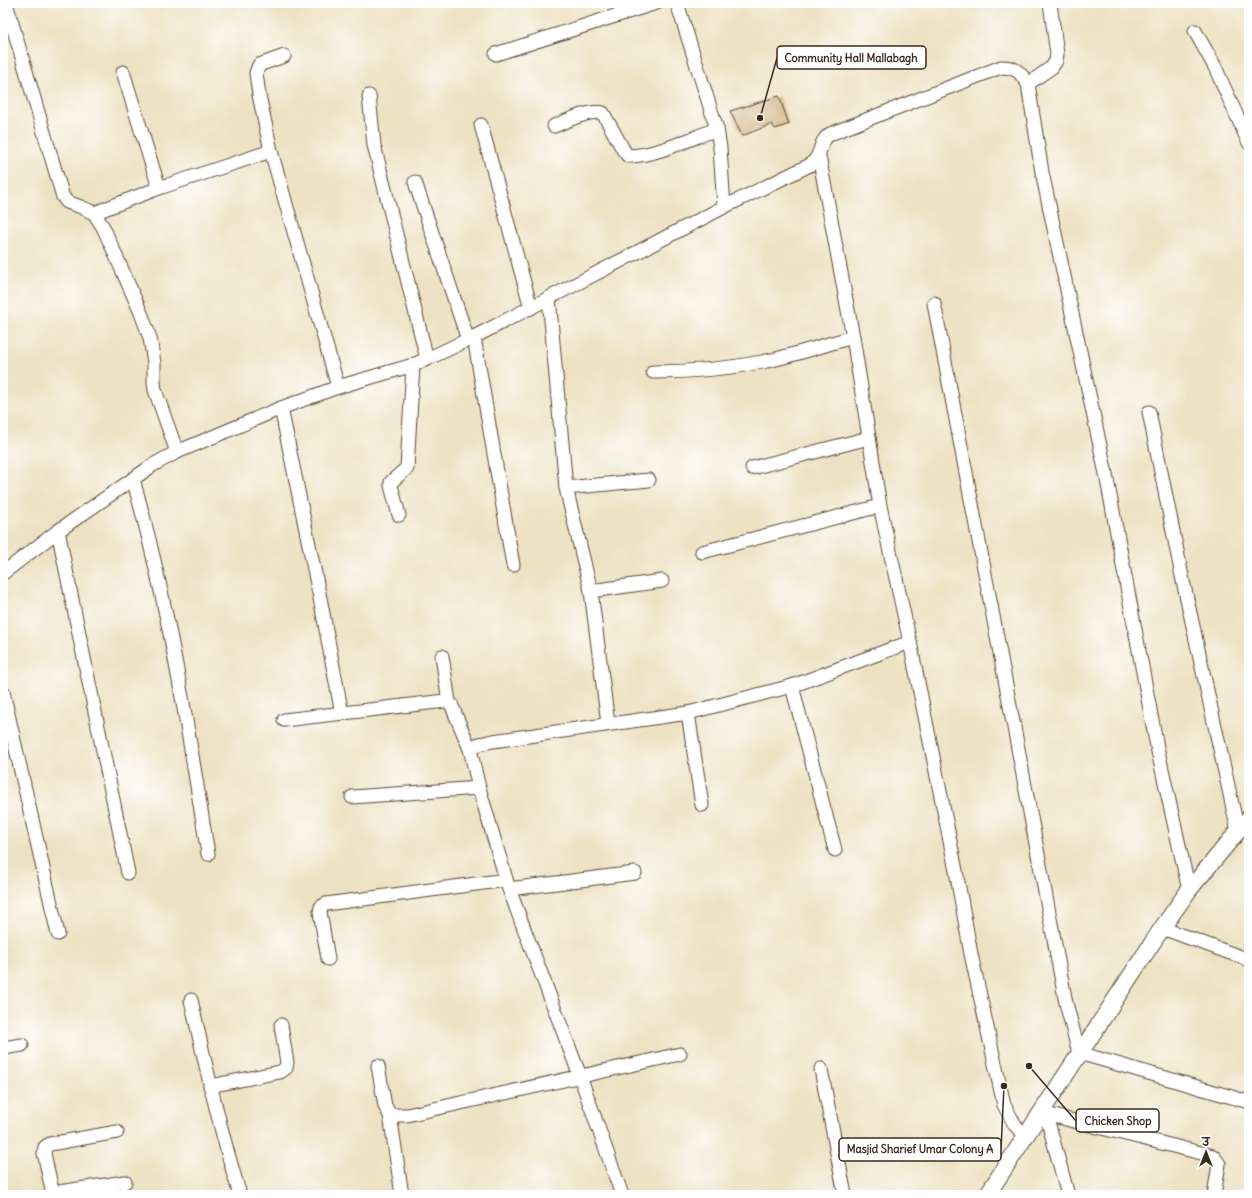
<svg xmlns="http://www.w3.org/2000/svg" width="1252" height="1198" viewBox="0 0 1252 1198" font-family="Delius,'Playpen Sans Deva',sans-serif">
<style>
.building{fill:#d7b98f}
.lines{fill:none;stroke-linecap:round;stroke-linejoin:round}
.minor-casing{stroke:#564637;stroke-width:15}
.tertiary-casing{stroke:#564637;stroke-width:18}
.minor{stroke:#fff;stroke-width:13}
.tertiary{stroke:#fff;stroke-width:16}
.leader{fill:none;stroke:#3b2a1e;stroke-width:1.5}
.callout-dot{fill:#3b2a1e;stroke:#fff;stroke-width:1.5}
.callout{fill:#fff;stroke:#3b2a1e;stroke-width:1.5}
.callout-label{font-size:11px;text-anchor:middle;font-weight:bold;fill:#3b2a1e}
</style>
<rect width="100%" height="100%" fill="#fff"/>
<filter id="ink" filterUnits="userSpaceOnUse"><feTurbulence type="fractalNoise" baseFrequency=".025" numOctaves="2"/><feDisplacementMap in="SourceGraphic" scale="8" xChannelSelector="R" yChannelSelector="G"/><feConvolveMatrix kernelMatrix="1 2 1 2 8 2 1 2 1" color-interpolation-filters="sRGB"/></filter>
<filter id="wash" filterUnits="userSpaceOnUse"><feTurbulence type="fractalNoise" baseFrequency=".012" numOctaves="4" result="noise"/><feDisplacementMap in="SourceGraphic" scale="16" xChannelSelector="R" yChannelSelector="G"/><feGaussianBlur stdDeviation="0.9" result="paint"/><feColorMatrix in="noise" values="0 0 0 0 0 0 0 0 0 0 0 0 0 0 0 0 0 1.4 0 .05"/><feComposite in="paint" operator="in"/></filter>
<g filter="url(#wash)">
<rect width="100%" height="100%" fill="#ede2c3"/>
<g id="blocks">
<path class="building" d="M779,96L789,124L775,129L772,124L742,136L730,111Z"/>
</g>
</g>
<g filter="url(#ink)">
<use href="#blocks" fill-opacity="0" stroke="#564637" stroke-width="1"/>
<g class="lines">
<g class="minor-casing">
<g id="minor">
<path d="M6,3L63,197L67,202L81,207L94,213L103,227L112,247L141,313L150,338L154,363V382L155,390L177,452"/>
<path d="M677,3L717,129L720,148L724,207"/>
<path d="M1195,31L1215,67L1249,143"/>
<path d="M496,54L656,3"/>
<path d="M284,56L259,65L256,73L259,95L271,151L338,387"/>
<path d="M123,72L159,188"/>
<path d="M1028,84L1052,67L1056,61L1057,54L1050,3"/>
<path d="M369,96L374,145L427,359"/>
<path d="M481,125L531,308"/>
<path d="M554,126C567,121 590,109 603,113L624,151L628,156C656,156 691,138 717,129"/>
<path d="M819,156L853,337L880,506L910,642L956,871L971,954L1004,1105L1015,1125L1025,1135"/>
<path d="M415,182L468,340"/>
<path d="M94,213L159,188L271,151"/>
<path d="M549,298L566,488L591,591L608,724"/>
<path d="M934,303L1066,1003L1079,1053L1249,1102"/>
<path d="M474,337L513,565"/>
<path d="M653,372C689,372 726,369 762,362C793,356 823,345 853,337"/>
<path d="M281,408L321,603L342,714"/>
<path d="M1149,412L1183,581L1238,831"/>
<path d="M752,468L869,438"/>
<path d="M133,479C168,602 188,728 208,854"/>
<path d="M566,488L649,480"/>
<path d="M399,515L391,486V482L407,468L413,365"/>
<path d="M58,531L128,873"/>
<path d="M702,552L880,506"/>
<path d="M3,573L58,531L133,479L153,465L177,452L281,408L338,387L413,365L427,359L474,337L724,207L810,165C824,154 817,143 830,134L1001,67C1016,67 1020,72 1028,84L1042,172L1106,474L1157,747L1189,890"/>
<path d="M591,591L662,581"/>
<path d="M442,656L449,702"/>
<path d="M792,686L835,850"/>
<path d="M3,692L58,934"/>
<path d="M688,713L702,805"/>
<path d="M284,720L445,701L449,702L451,704L470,749L479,788L509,889L580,1076L622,1195"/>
<path d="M470,749L479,744L493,741L688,713L792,686L910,642"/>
<path d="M352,797L479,788"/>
<path d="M509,889L635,873"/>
<path d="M1162,928L1249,960"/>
<path d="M328,959L320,912L321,907L326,904L506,880"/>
<path d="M191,1000C206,1067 220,1130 240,1195"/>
<path d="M3,1048L22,1045"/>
<path d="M378,1066L385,1106L390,1115H407L680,1054"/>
<path d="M821,1069L845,1195"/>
<path d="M210,1086L280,1072L286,1068L287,1063L281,1025"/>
<path d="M1044,1107L1068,1195"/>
<path d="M1046,1114L1213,1156L1219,1164L1214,1195"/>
<path d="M390,1115L402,1195"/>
<path d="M52,1193L125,1182"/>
<path d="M53,1195L44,1153L45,1147L50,1144L117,1132"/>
</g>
</g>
<g class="tertiary-casing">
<path id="tertiary" d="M987,1195L1162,928L1189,890L1249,818"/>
</g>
<use href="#minor" class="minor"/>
<use href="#tertiary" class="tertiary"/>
</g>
</g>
<path class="leader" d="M760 118L777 58M1029 1066L1076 1121M1004 1086L1001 1149"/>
<g class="callout-dot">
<circle cx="760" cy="118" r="4"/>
<circle cx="1029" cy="1066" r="4"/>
<circle cx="1004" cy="1086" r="4"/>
</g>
<g class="callout">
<rect x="777" y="46" width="149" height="23" rx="4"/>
<rect x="1076" y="1109" width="83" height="23" rx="4"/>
<rect x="839" y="1138" width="162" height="23" rx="4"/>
</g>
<g class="callout-label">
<text x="851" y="62">Community Hall Mallabagh</text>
<text x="1118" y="1125">Chicken Shop</text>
<text x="920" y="1153">Masjid Sharief Umar Colony A</text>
</g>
<rect width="1252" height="1198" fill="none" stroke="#fff" stroke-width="16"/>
<g transform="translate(1206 1152)" stroke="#ffffff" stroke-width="3" paint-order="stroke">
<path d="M0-3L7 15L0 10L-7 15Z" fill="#3b2a1e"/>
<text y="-6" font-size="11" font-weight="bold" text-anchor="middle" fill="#3b2a1e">उ</text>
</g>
</svg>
